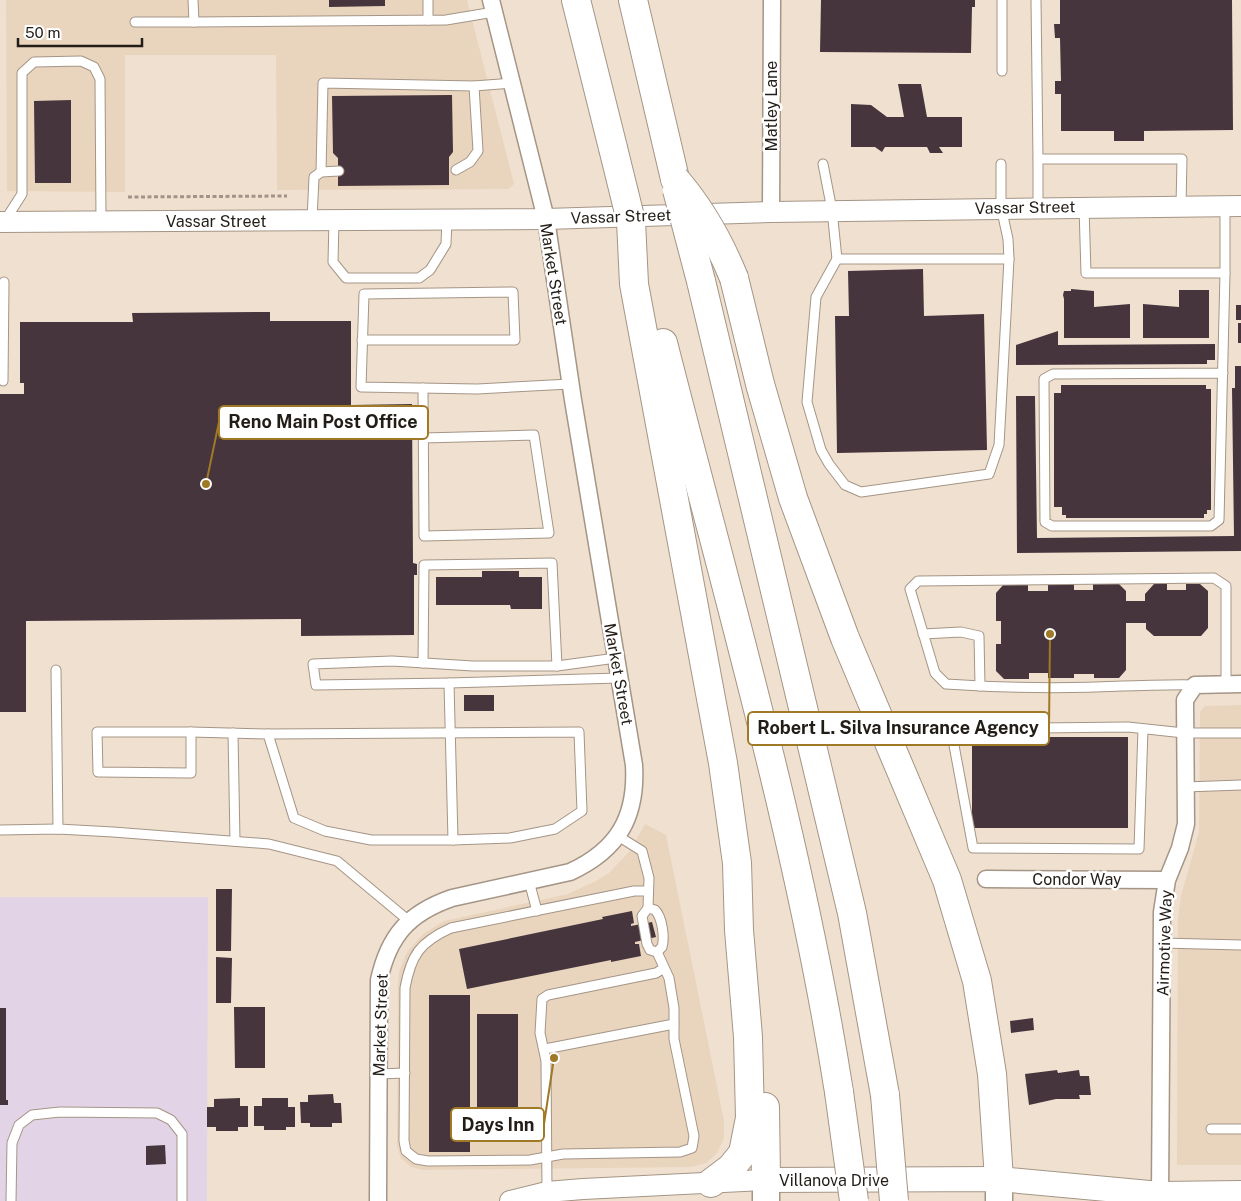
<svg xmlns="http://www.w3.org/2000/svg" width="1241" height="1201" viewBox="0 0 1241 1201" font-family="'Public Sans',sans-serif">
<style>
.built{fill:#e9d4be}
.education{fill:#e2d3e6}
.building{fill:#46353d}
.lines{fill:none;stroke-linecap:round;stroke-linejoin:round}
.service-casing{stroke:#a49586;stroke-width:11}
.minor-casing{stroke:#a49586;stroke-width:19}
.tertiary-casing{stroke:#a49586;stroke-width:22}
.secondary-casing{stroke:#a49586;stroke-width:26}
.primary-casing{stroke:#a49586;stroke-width:29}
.motorway-casing{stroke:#a49586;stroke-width:30}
.path{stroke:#a09488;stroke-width:3;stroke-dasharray:4 2.5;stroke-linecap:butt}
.service{stroke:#fff;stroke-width:9}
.minor{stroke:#fff;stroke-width:16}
.tertiary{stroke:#fff;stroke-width:20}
.secondary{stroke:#fff;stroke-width:24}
.primary{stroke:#fff;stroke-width:26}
.motorway{stroke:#fff;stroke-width:28}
.motorway-bridge-casing{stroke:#a49586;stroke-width:30;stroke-linecap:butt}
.motorway-bridge{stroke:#fff;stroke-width:28}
.labels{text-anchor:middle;stroke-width:5;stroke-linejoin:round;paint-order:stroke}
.street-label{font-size:16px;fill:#221d17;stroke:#fff}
.leader{fill:none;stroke:#9f7926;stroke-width:2}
.callout-dot{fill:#9f7926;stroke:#fff;stroke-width:2}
.callout{fill:#fff;stroke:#9f7926;stroke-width:2}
.callout-label{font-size:18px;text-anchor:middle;font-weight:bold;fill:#221d17}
</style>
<rect width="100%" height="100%" fill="#f0e0d0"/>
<g class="built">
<path d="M6,0H467L514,184L508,189L277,190L276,55H125V192L7,191Z"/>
<path d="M1241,705V1165H1177L1178,918L1181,896L1199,832L1200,712L1205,706Z"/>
<path d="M645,824L666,835L724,1121V1138L717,1153L706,1163L691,1167L423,1170L411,1167L401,1158L397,1146L398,983L399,972L407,952L423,934L444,921L568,894L596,881L609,873L630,851Z"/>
</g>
<path class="education" d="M0,897H208L207,1201H0Z"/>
<g class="building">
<path d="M329,0H385V6L329,7Z"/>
<path d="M821,0H975V7H972L971,53L820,52Z"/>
<path d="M1060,0H1232L1233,130L1144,131V141H1114V131H1061V94H1055V81H1061L1060,38H1055L1054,24H1060Z"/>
<path d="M898,84H921L927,117H962V147H939L943,153H930L927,147H885L882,152L875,147H851V104L871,105L887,117H904Z"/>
<path d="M452,95L453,152L449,157V185L338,186V158L333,153L332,96Z"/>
<path d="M71,100V183H35L34,101Z"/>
<path d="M923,269L924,316L984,314L987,450L837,453L835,316H849L848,271Z"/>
<path d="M1071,289L1094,291V307L1130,304V338H1064V299L1063,295L1064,291H1071Z"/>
<path d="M1179,290H1209V338H1143V304L1179,307Z"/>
<rect x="1236" y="305" width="5" height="15"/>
<path d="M270,312V321H351V405L412,404L413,563L417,564V575H414V635L301,636V619L26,621V712H0V394H24V383H20V322H133L132,313Z"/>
<rect x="1238" y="323" width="3" height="20"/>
<path d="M1058,331V345L1215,344V360H1207V364L1016,365V345Z"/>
<path d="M1235,366H1241V551L1017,553L1016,396H1035L1037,538L1234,536L1232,388H1235Z"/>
<path d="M1061,385H1206V389H1211V510H1207V514H1204V518H1066V515H1062V507H1054V393H1061Z"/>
<path d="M482,571H519V577H542V609H511L510,605H436V577H482Z"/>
<path d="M1004,584H1028V591H1048V584H1074V590H1093V584H1119L1126,591V601H1145V594L1154,584H1167V590H1186V584H1200L1208,591V628L1201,636H1154L1146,629V623H1126V670L1119,678H1094V674H1074V678H1048V673H1029V679H1004L996,671V644H1001V621H996V593Z"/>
<rect x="464" y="695" width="30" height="16"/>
<rect x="972" y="737" width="156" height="91"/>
<path d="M216,889H232L231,951H216Z"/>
<path d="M632,911L634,923L631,924V926L652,922L656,937L635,942V944H639L641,956L611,962V960L467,989L459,949L603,919L602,917Z"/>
<path d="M216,957L232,958L231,1003H216Z"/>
<rect x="429" y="995" width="41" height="157"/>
<path d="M234,1007H265V1068H235Z"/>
<path d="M0,1008H6V1100H8V1105H0Z"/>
<path d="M477,1014H518V1137L477,1136Z"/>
<path d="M1033,1018L1034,1030L1011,1033L1010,1021Z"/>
<path d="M1057,1070L1058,1073L1079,1070L1080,1076H1089L1091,1095H1079L1080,1099H1056L1029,1105L1025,1074Z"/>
<path d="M333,1094L334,1103H341L342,1123H332V1127H310V1123H301L300,1102H308V1095Z"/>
<path d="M240,1098V1106H248V1127H238V1131H216V1127H207V1107H214V1099Z"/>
<path d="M262,1098H288V1107H295V1127H286V1130H264V1126H254V1106H262Z"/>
<path d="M165,1145L166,1164L146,1165V1146Z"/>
</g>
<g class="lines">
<g class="service-casing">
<g id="service">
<path d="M193,0L194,22L446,20L494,12"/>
<path d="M1036,0L1038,159"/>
<path d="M428,20V0"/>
<path d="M135,22H194"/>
<path d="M1002,71V0"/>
<path d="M823,164L832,210L837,259H1009"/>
<path d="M456,170L470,162L478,151L474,86L512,83"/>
<path d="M321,172L323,83L474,86"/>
<path d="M1038,207V159H1182L1181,206"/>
<path d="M1084,207L1086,273H1225V206"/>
<path d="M312,220L314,177L321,172L339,171"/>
<path d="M334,220L333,262L346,278H419L430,270L446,244L447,219"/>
<path d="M4,222L22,194V73L34,62L81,61L94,67L100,79L101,221"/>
<path d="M837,259L816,297L807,402L821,450L829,464L845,485L861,492L989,474L999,445L1009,259L1008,239L1001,207V164"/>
<path d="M362,340H515L513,292L364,294L361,387L477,389L570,384"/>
<path d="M1223,373L1053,374L1044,379L1045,522L1052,526H1211L1219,520L1225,273"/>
<path d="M3,381L4,282"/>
<path d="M423,438L534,435L549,533L424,536L423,388"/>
<path d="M923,634L961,632L979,636L980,686"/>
<path d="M423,663L424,565L552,563L557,666"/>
<path d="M56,670L58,829"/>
<path d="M449,683L619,678"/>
<path d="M1195,685C1171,684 1147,686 1123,686C1064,689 1005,688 946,684L935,673L910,589L918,581L1214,578L1226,586V684"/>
<path d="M1143,729L1139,849L973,848L951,729L1128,727L1184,733H1241"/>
<path d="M97,732H191V773L98,772Z"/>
<path d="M191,732L268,734L294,818L325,831L371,840H453L449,683L316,685L313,664L392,661L473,666H557L616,658"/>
<path d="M233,733L235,841"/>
<path d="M268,734L579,732L582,811L555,829L510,838L453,840"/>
<path d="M1185,787L1241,785"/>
<path d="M0,830L58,829L113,832L269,844L337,861L409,921"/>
<path d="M618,836L642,851L649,878L648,908"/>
<path d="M529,881L537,911"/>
<path d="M648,891H634L451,928C420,942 411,955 405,988L404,1141L406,1151L416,1159L428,1161L530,1160L563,1154L680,1152L692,1148L694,1136L674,1039V1008L669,978L657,952"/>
<path d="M648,908L655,910C662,917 665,937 662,947L657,952L650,950L647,944L642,916Z"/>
<path d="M1162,943L1241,945"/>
<path d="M545,1049L674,1024"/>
<path d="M378,1074L405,1073"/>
<path d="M1211,1129H1241"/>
<path d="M547,1192L546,1061L540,1033L542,999L548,995L656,973L664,968"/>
<path d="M11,1201L12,1143L19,1125L32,1115L60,1112L157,1113L171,1120L182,1134V1201"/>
</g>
</g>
<g class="minor-casing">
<g id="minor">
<path d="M771,212L772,0"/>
<path d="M986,879L1167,880"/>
<path d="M1160,1194L1162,912L1167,880L1180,848L1186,824L1185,700L1195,685L1241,684"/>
<path d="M378,1201L379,980C389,935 409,913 452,898L570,872C618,850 637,817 634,765L573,400L546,219L491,0"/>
</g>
</g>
<g class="tertiary-casing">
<g id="tertiary">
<path d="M0,222L546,219L771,212L1241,206"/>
<path d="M510,1201L547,1192L583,1189L766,1180"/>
</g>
</g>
<g class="secondary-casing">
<path id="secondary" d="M766,1180L999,1179L1160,1194L1241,1193"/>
</g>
<g class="primary-casing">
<g id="primary">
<path d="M999,1179V1201"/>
<path d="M766,1180V1201"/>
</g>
</g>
<g class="motorway-casing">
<g id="motorway">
<path d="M576,0L613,148"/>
<path d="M633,0L675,179"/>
<path d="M631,221L634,284L723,763L737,863L739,930L748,1037L750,1118L743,1153L731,1168L711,1183"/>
<path d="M734,278L760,384L793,498L845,638L947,880L977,981L992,1074L999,1179"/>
<path d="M701,281L852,913L885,1095"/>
<path d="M663,343C726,591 799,838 839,1092"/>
<path d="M765,1107L766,1180"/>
</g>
</g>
<path class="path" d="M128,197L287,196"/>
<use href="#service" class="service"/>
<use href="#minor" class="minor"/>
<use href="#tertiary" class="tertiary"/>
<use href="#secondary" class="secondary"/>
<use href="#primary" class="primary"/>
<use href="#motorway" class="motorway"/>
<g class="motorway-bridge-casing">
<g id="motorway-bridge">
<path d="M613,148L631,221"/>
<path d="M675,179C701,209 719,241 734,278"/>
<path d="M677,190L701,281"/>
<path d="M839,1092L854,1201"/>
<path d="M885,1095L894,1201"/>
</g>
</g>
<use href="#motorway-bridge" class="motorway-bridge"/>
</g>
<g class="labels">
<g class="street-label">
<text transform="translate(771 106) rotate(-90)" y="6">Matley Lane</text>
<text transform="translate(1025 207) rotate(-1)" y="6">Vassar Street</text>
<text transform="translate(621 216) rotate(-2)" y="6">Vassar Street</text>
<text x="216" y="227">Vassar Street</text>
<text transform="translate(554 274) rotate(81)" y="6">Market Street</text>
<text transform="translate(619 674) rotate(80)" y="6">Market Street</text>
<text x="1077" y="885">Condor Way</text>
<text transform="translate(1164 943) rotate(-88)" y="6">Airmotive Way</text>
<text transform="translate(380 1025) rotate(-88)" y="6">Market Street</text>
<text x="834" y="1186">Villanova Drive</text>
</g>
</g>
<path class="leader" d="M206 484L219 422M1050 634L1049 728M554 1058L544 1124"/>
<g class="callout-dot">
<circle cx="206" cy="484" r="5"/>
<circle cx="1050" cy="634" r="5"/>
<circle cx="554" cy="1058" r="5"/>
</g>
<g class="callout">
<rect x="219" y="406" width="209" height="33" rx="5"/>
<rect x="748" y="712" width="301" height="33" rx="5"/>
<rect x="451" y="1108" width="93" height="33" rx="5"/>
</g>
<g class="callout-label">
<text x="323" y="428">Reno Main Post Office</text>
<text x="898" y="734">Robert L. Silva Insurance Agency</text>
<text x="498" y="1131">Days Inn</text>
</g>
<path d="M18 38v8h124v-8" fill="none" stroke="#221d17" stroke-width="2.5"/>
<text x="25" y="38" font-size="15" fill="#221d17" stroke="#ffffff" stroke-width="4" paint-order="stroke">50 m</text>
</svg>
